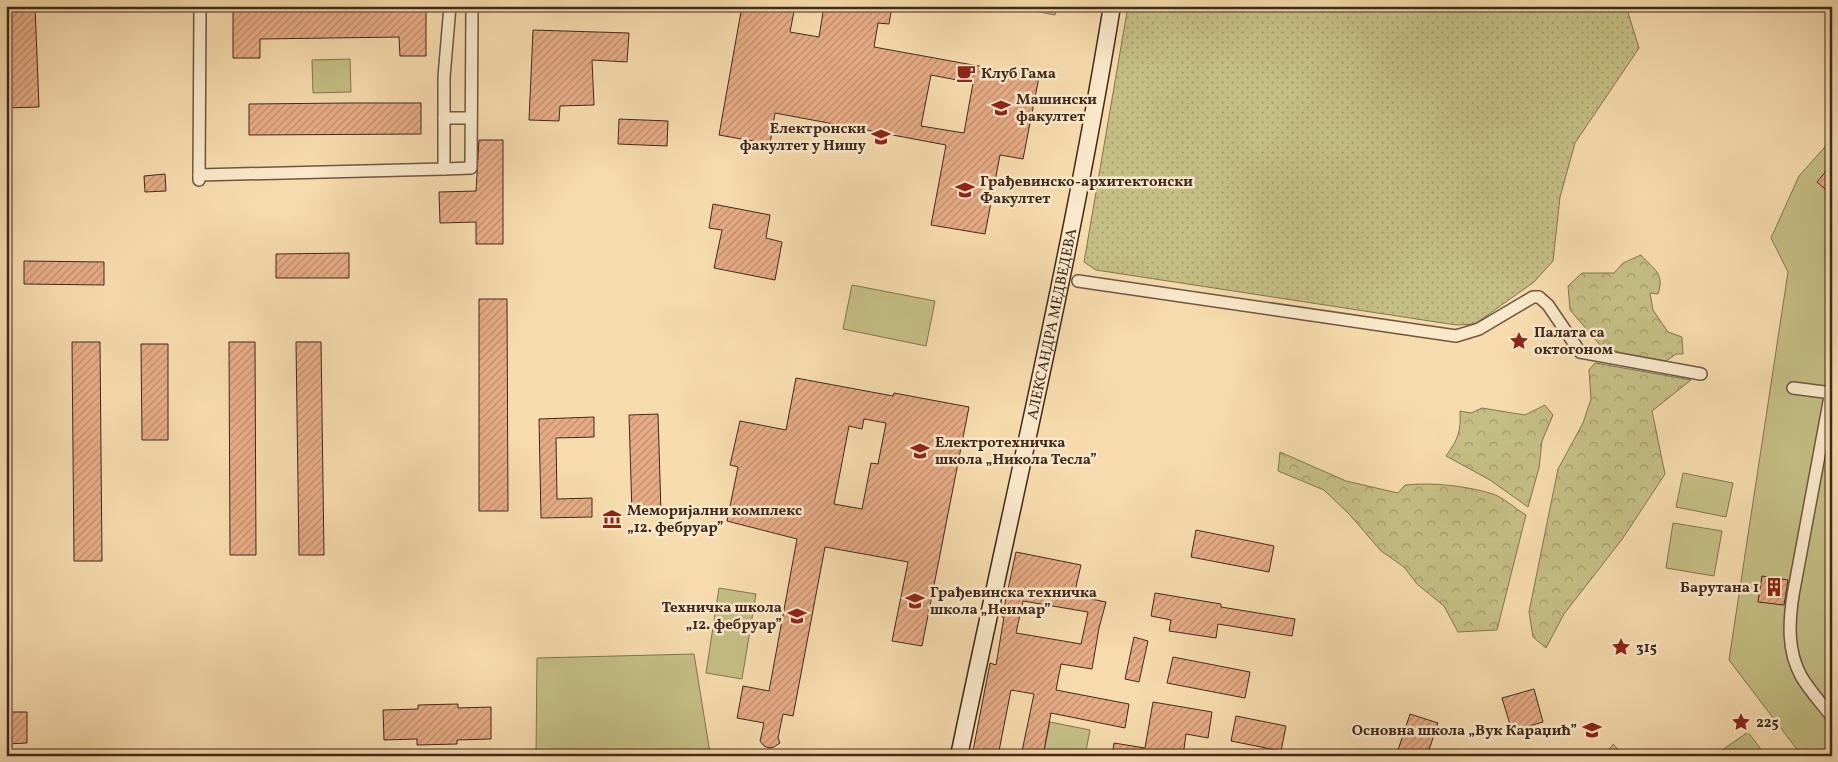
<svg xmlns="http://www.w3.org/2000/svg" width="1838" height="762" viewBox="0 0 1838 762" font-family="Vollkorn,serif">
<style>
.grass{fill:url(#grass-dots);stroke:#827450}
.forest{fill:url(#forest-crowns);stroke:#827450}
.park{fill:#c4be84;stroke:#827450}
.building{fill:url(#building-hatch);stroke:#41291d;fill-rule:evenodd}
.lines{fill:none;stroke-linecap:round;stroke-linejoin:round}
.street-casing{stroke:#6e5641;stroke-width:14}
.secondary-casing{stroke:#41291d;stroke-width:19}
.street{stroke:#f9e8ca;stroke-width:11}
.secondary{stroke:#f9e8ca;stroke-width:16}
.labels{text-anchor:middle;stroke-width:5;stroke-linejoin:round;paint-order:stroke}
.poi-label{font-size:15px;font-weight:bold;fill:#41291d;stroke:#f9e8ca;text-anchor:start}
.street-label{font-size:15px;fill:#41291d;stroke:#f9e8ca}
</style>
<defs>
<pattern id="grass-dots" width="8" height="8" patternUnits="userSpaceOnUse" patternTransform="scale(1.25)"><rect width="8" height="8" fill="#c4be84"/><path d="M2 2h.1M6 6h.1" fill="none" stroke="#a19a6b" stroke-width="1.8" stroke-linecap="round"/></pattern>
<pattern id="forest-crowns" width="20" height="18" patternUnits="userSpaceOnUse" patternTransform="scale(1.25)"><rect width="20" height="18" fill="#c4be84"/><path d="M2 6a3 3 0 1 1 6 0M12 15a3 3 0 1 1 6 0" fill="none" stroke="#a19a6b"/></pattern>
<pattern id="building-hatch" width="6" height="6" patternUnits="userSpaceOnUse" patternTransform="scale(1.25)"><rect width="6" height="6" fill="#e7ac85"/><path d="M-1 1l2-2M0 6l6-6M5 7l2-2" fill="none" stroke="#bd8c6c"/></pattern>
</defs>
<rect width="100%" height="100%" fill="#f6dbad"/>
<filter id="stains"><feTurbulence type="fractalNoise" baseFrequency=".004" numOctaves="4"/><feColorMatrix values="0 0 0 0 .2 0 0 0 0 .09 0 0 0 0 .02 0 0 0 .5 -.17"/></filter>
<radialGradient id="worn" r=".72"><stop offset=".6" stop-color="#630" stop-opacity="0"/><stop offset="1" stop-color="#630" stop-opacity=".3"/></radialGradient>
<g class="grass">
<path d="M1008,6H1057L1055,15Z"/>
<path d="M1128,6H1626L1639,48L1575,143L1560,197L1553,261L1534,282L1475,324L1456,325L1096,270L1084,262Z"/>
</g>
<g class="forest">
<path d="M1641,255C1654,270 1665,273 1658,294L1650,293L1653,310L1668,332L1682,337L1683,354H1676L1666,361L1621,353L1601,346L1570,310L1568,286L1582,273H1614L1623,263Z"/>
<path d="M1595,363L1691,380L1652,411L1665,474L1623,538L1564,614L1546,648L1533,637L1529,612L1558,469L1583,423L1591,399L1589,370Z"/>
<path d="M1545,405L1553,415L1542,441L1539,468L1528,507L1490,480L1446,456C1458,439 1461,432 1460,411L1471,413L1482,408L1525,415Z"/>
<path d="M1280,452L1346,481L1398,493L1405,485C1432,482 1467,486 1493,494C1504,498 1516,509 1526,515L1497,630L1458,632L1444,606L1417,584L1404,567L1381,551L1349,514L1324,490L1278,471Z"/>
</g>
<g class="park">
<path d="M350,59L351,92L313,93L312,60Z"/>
<path d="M1832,139V756H1802L1729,660L1788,272L1771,238L1799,176Z"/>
<path d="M852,285L935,301L926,346L843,329Z"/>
<path d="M1683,473L1733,483L1726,517L1676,507Z"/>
<path d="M1673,523L1722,531L1714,576L1666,568Z"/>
<path d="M719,588L756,594L742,679L706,673Z"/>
<path d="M694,654L710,753L708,756H536L537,658Z"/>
<path d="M1050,722L1090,730L1085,756H1043Z"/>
<path d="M1748,732L1766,756H1719L1718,753Z"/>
<path d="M1613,744L1624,756H1601L1613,745Z"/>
</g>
<g class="building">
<path d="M6,6H35L39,107L6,108Z"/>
<path d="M426,6V56H400L399,37L260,39V58H233V7Z"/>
<path d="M742,6H795L790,32L819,37L824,6H892L889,24L878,23L874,47L1039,77L1023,159L1000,155L985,234L931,225L946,145L775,113L770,144L719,135ZM931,75L973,83L964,133L921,126Z"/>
<path d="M533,30L629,33L627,62L592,60L594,105L560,106L559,121L529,120Z"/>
<path d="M350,103H421V134L249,135V104Z"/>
<path d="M619,119L668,121L667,146L618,144Z"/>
<path d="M479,140H503V244H476V222L440,223L439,192L476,191Z"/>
<path d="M1832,164V195L1817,182Z"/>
<path d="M165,174L166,191L145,192L144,176Z"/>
<path d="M713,204L770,215L766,238L782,242L775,280L714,268L722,230L709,228Z"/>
<path d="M349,253V278H276V254Z"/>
<path d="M24,261L104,262V285L24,284Z"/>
<path d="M479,299H507L508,511H479Z"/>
<path d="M72,342H100L102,561H74Z"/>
<path d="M229,342H255L256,555H230Z"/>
<path d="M296,342H321L324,555H299Z"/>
<path d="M141,344H168V440H142Z"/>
<path d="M796,378L893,396L894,393L969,407L922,646L892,641L908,562L825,547L793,716L783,714L778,738L780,743L774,747L769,748L764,746L760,741L764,723L737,718L743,686L769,691L797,539L727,521L738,467L730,465L740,421L786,430ZM864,419L886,423L878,464L871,463L862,509L834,504L849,426L862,429Z"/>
<path d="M658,414L661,513L632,514L629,415Z"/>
<path d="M594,417V437L556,438L557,499L592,498V517L541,518L539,419Z"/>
<path d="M1196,530L1274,546L1269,572L1191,557Z"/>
<path d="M1016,552L1081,565L1075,591L1078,592L1077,596L1106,602L1099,628L1092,669L1061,664L1056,690L1129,704L1125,728L1051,713L1043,756H1021L1034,694L1011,690L998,756H972L990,663L996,665L1004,617H1002ZM1023,601L1088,612L1081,644L1016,633Z"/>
<path d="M1762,576L1788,580L1784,605L1758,602Z"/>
<path d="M1155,593L1221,604V607L1295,619L1292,636L1218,624L1216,638L1169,631L1171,620L1151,616Z"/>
<path d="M1134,637L1148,641L1139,682L1125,679Z"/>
<path d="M1173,657L1250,672L1245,698L1167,683Z"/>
<path d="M1534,689L1543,722L1512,731L1502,698Z"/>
<path d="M1153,702L1212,712L1208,738L1186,734L1183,756H1112L1114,743L1145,748Z"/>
<path d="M458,704V708L491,707V739L457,740V744L417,745V739L384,740L383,710L418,709V705Z"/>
<path d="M6,712H27V743L6,744Z"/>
<path d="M1410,714L1438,723L1427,756H1396Z"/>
<path d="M1236,716L1286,726L1281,751L1231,741Z"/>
</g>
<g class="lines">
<g class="street-casing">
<g id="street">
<path d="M444,118H471"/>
<path d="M444,169L471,168L472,6"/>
<path d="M199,175L444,169V77L450,6"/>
<path d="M199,180L200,6"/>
<path d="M1078,281L1456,336L1479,329L1533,297H1539L1548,305L1580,352L1701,374"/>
<path d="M1832,386L1793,595C1789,622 1787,650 1801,676C1809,690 1822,704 1832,717"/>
<path d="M1793,388L1832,393"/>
</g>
</g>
<g class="secondary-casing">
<g id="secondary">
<path id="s1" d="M959,756C1011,506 1071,258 1112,6"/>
</g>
</g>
<use href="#street" class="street"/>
<use href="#secondary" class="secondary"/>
</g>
<defs>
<g id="cafe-bare" transform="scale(1.5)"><path d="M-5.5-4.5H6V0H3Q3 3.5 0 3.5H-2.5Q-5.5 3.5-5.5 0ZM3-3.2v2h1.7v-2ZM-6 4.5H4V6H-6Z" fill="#8f2418" stroke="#f9e8ca" stroke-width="2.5" paint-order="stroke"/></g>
<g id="university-bare" transform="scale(1.5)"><path d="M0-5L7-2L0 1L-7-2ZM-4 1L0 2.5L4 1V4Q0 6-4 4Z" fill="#8f2418" stroke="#f9e8ca" stroke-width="2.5" paint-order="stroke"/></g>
<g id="sight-bare" transform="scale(1.5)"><path d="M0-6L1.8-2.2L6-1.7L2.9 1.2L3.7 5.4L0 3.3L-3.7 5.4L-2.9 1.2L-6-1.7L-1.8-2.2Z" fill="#8f2418" stroke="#f9e8ca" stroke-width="2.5" paint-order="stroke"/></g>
<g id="school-bare" transform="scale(1.5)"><path d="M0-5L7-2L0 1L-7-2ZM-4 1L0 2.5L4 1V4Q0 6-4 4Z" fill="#8f2418" stroke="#f9e8ca" stroke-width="2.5" paint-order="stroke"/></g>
<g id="museum-bare" transform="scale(1.5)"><path d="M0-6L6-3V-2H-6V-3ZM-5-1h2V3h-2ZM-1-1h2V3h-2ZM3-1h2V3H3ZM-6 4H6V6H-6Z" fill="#8f2418" stroke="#f9e8ca" stroke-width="2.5" paint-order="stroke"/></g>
<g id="building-bare" transform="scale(1.5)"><path d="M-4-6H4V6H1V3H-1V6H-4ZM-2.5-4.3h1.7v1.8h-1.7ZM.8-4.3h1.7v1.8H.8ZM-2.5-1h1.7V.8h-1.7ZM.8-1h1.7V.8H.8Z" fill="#8f2418" stroke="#f9e8ca" stroke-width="2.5" paint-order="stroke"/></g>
</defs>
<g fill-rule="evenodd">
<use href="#cafe-bare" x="966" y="73"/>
<use href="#university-bare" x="1001" y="108"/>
<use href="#university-bare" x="881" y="137"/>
<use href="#university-bare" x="965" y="190"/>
<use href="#sight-bare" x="1519" y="341"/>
<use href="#school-bare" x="920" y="451"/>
<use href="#museum-bare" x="612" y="519"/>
<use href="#building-bare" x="1774" y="587"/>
<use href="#school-bare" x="915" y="601"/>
<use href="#school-bare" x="797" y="616"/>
<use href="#sight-bare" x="1621" y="647"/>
<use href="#sight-bare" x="1741" y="722"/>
<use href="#school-bare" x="1592" y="730"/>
</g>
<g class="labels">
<g class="poi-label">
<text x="981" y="78">Клуб Гама</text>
<text x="1016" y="104">Машински<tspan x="1016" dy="17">факултет</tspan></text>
<text x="866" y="133" text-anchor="end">Електронски<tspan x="866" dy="17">факултет у Нишу</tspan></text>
<text x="980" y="186">Грађевинско-архитектонски<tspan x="980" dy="17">Факултет</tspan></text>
<text x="1534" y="337">Палата са<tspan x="1534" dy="17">октогоном</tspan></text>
<text x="935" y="447">Електротехничка<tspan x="935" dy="17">школа „Никола Тесла”</tspan></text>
<text x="627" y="515">Меморијални комплекс<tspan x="627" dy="17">„12. фебруар”</tspan></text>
<text x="1759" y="592" text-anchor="end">Барутана 1</text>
<text x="930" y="597">Грађевинска техничка<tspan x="930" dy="17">школа „Неимар”</tspan></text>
<text x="782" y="612" text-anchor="end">Техничка школа<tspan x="782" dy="17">„12. фебруар”</tspan></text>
<text x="1636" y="652">315</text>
<text x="1756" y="727">225</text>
<text x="1577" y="735" text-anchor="end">Основна школа „Вук Караџић”</text>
</g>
<g class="street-label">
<text dy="5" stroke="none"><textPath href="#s1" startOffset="442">АЛЕКСАНДРА МЕДВЕДЕВА</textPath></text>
</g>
</g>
<rect width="1838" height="762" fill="none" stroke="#f6dbad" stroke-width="25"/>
<rect x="8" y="8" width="1823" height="747" fill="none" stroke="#41291d" stroke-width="2.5"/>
<rect x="12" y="12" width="1813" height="737" fill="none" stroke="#41291d"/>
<rect width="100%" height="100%" filter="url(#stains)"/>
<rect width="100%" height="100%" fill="url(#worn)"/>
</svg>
